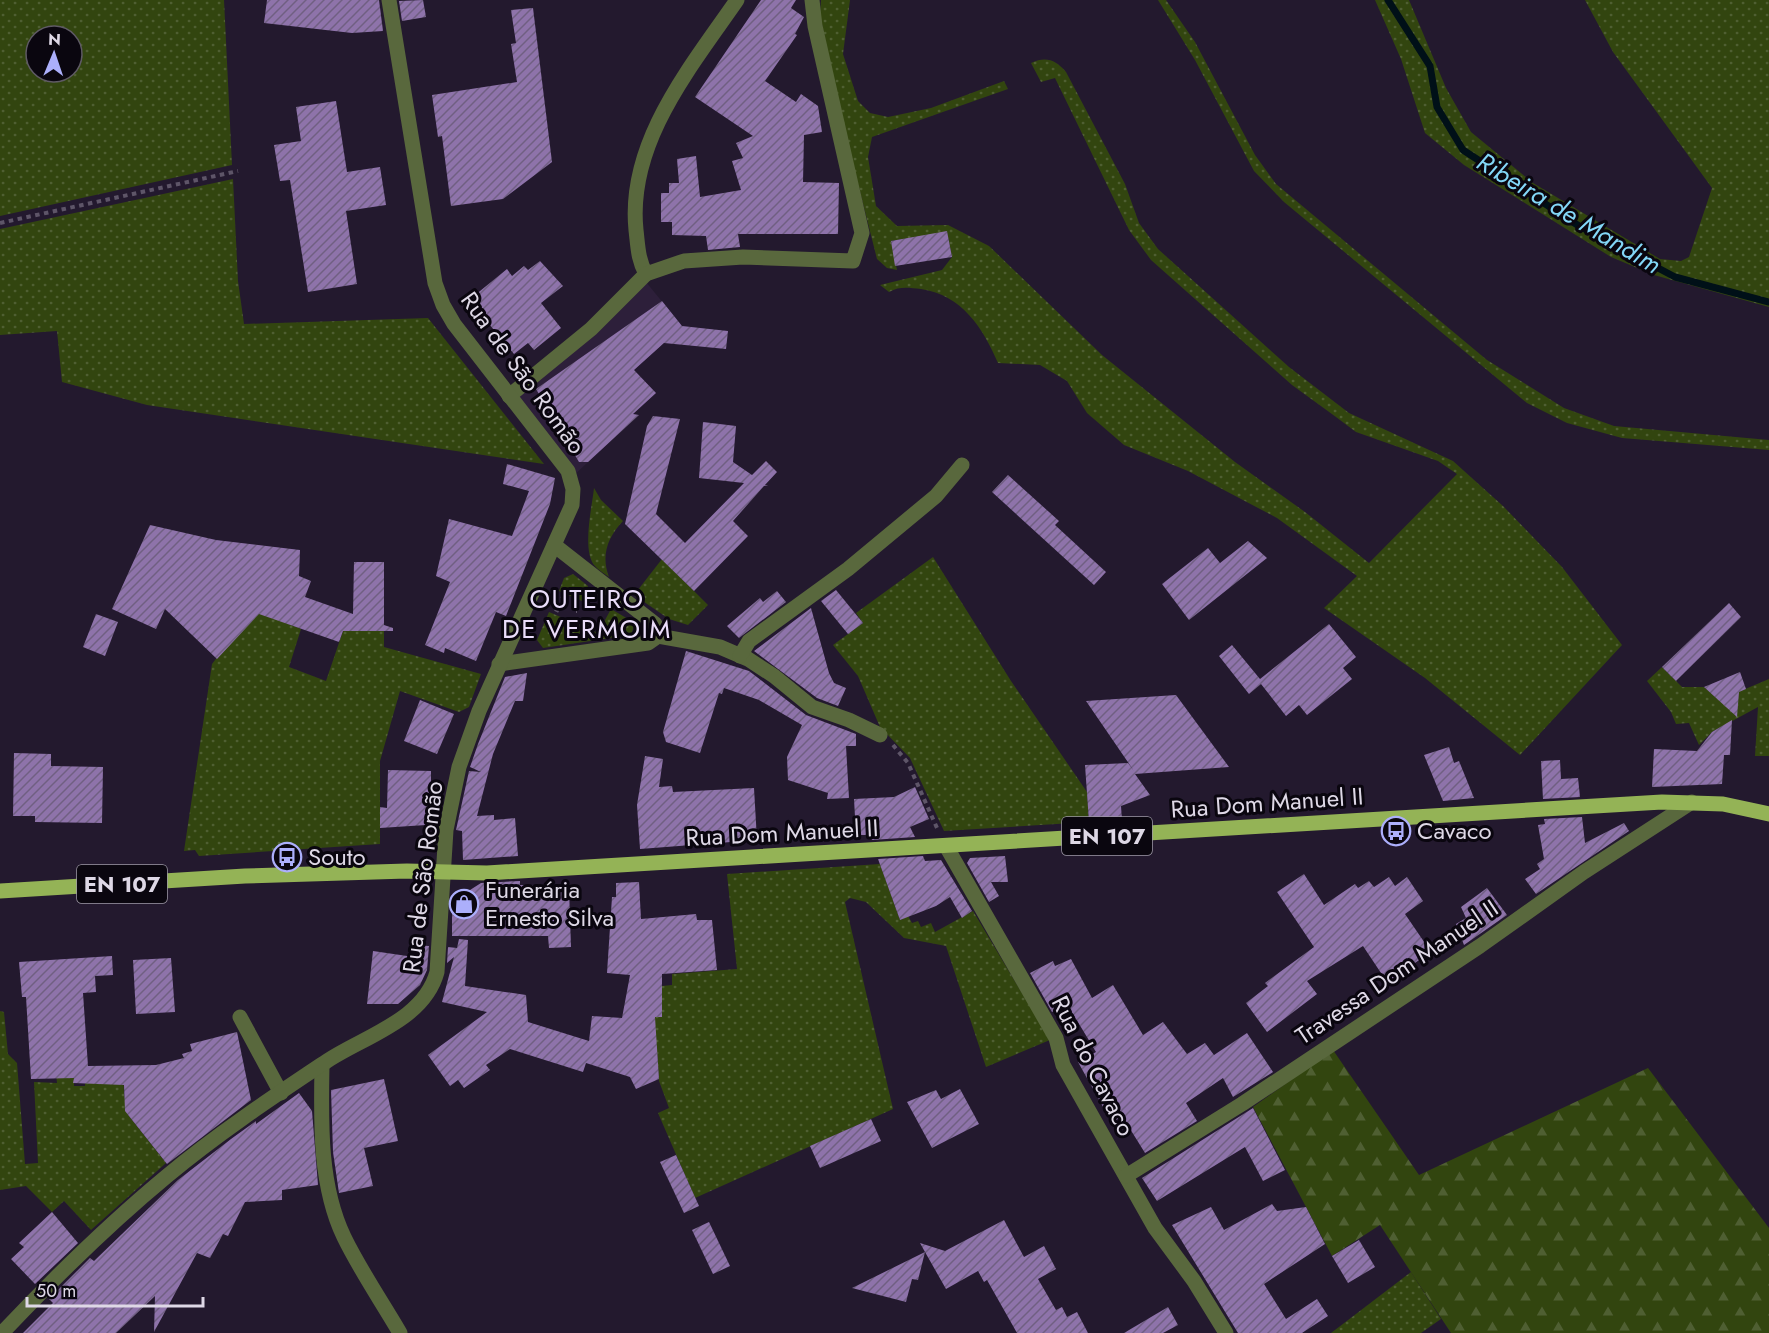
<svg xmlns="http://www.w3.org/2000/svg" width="1769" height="1333" viewBox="0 0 1769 1333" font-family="Jost,sans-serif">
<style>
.built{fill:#2d1f3a}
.grass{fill:url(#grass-dots);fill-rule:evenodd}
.forest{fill:url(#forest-firs)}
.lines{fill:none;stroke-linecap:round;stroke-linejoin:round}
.stream{stroke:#001018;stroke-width:7}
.building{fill:url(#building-hatch)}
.path{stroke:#5e5568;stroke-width:4;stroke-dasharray:4.5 4.5;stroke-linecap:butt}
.minor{stroke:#59683d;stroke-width:15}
.major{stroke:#94b356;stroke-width:15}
.labels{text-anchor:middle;stroke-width:6;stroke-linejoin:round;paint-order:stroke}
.shield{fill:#0a060f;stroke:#9e99a6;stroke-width:1.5}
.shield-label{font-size:22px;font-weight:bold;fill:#ded8e6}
.street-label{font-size:24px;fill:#ded8e6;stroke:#0a060f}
.poi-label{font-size:24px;fill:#ded8e6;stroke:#0a060f;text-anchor:start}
.water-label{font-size:26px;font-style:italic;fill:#83d7f7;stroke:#0a060f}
.neighbourhood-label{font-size:26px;letter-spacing:1.5px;fill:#eaddfa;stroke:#0a060f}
</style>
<defs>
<pattern id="grass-dots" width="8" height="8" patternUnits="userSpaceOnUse" patternTransform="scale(1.5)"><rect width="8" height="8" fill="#32450f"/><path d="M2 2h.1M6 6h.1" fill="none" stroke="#4f5f32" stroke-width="1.8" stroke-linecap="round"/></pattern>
<pattern id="forest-firs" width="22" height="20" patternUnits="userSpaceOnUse" patternTransform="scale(1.5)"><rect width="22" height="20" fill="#32450f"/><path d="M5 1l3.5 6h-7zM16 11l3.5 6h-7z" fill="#4f5f32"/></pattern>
<pattern id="building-hatch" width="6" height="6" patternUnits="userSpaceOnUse" patternTransform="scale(1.5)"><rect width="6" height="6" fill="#8e73aa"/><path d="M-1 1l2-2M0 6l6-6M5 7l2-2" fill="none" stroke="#705f82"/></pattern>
</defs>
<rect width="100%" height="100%" fill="#23192e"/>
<path class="built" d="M646,282L682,326L634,370L656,393L622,424L625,428L573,476L514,397Z"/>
<g class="grass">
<path d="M0,0H224L232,165L0,216ZM36,36H72V72H36Z"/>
<path d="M821,0H850L843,54L858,101L870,113L888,117L931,108L1004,81L1008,89L872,137L868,157L876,206L897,226L948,225L989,246L1102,355L1235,462L1305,512L1369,563L1457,474L1438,461L1356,432L1336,417L1292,385L1151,260L1129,230L1055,78L1041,82L1031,63C1046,56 1056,60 1066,72L1125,184L1139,223L1158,249L1289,367L1349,413L1453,461L1503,506L1562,567L1622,645L1520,755L1425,678L1324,608L1357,576L1277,518L1188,471L1124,445L1087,413L1067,381L1040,365L998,363C983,328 962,295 921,289C909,288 900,286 889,292L880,285L942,270L952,257L947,232L891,241L897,270L887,268L877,259L845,132L820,15Z"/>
<path d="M1158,0H1166L1195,42L1255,155L1276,184L1487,360L1564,408L1614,426L1769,440V450L1622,438L1567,423L1527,403L1284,202L1254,171L1195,60Z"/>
<path d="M1375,0H1409L1446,88L1471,132L1533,183L1660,259L1681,261L1689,257L1712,188L1613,52L1585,0H1769V307L1654,275L1611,257L1464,165L1425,133L1401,59Z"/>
<path d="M233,179L238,281L244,324L428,318L544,464L147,405L62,382L57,331L0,335V229Z"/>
<path d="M594,488L601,500L623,521C607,538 601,556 609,577C604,573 598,570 594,565C582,549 592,507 594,488Z"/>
<path d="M933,557L1011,681L1087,792L1089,822L944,831L910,758L880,727L858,676L833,645L863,623L856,613Z"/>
<path d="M662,559L708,605L688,625L669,619L634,595Z"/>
<path d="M573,574L588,586L582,601L559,591L564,578Z"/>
<path d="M611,609L635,623L631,635L543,648L537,640L549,612L598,633Z"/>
<path d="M253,610L301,629L289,667L326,681L343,631H384V647L481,674L469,707L459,712L400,691L380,761V844L199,856L195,850L184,851L212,664Z"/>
<path d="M1662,667L1682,687H1704L1719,700L1769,679V756H1755L1758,707L1712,732L1699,745L1689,723L1676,724L1671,712L1647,681Z"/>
<path d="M880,864L900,920L908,916L912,923L918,921L921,927L931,923L935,932L973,911L1050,1040L986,1067L946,946L904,938L866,902L850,898L845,902L893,1109L695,1198L658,1113L669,1108L659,1081L657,1050H650L648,1017H662V986L672,985V974L737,969L727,874Z"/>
<path d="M0,1011L4,1012L8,1054L17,1063L25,1164L38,1163L34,1082L57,1083L55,1065H74V1086H85V1083L123,1067L124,1095L129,1116L166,1163L91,1230L64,1201L52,1212L26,1186L0,1190Z"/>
<path d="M1411,1272L1441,1319L1421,1333H1331Z"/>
</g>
<path class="forest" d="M1333,1050L1419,1175L1648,1068L1769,1228V1333H1451L1380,1225L1332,1256L1253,1107Z"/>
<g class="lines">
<path class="stream" d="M1388,0L1430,66L1437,107L1463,150L1579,226L1675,277L1769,302"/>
</g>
<g class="building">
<path d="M267,0H379L383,31L352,33L264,23Z"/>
<path d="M423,0L426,17L402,21L399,1Z"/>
<path d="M761,0H796L791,8L804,17L795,34L797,35L765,81L796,102L801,94L818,106L822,132L804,135L803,182L839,183L838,234H738L740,247L708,250L706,236L672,235V222H661V193H669V183H679L677,159L696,156L700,197L741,190L732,161L743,158L736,143L753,136L695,97Z"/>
<path d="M533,8L552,162L503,199L451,206L442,136L438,137L432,95L517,82L511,44L516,43L511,10Z"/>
<path d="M336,101L347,172L380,167L386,205L346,211L357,284L308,292L290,180L280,181L274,145L301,141L296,107Z"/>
<path d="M947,231L952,257L895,266L891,241Z"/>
<path d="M540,261L563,286L541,303L561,328L534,350L528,343L514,354L469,300L507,269L512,276L524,266L528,270Z"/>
<path d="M662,301L682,326L728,331L726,349L664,343L634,370L656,393L633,414L639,415L588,462H579L536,389Z"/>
<path d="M653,416L680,419L656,514L685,543L744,483L699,478L703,422L736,426L733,462L752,475L766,461L777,472L765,485L768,486H764L733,521L748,536L694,591L625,524L647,426Z"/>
<path d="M507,464L555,478L550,504L506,616L496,612L476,661L445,648L444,653L425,645L450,582L436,576L449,519L512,536L529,491L503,484Z"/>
<path d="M1008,475L1059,521L1055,525L1106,572L1094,585L992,492Z"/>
<path d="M150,525L216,540L300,550L299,576L311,581L305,597L353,614L354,562H384V625L393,628V631H343L339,642L259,614L217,659L165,609L156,629L112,609Z"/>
<path d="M1248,541L1267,558L1189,620L1162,584L1208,548L1220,563Z"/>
<path d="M836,590L863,623L848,634L821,601Z"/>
<path d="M777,591L786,602L739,638L727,626L760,598L763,602Z"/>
<path d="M1729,603L1741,617L1676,681L1662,667Z"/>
<path d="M811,608L829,673L834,683L846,688L838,706L817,698L754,651Z"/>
<path d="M96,614L118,622L105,656L83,647Z"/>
<path d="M1329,624L1356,657L1343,668L1352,679L1307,715L1299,705L1286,716L1261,684L1249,694L1219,656L1232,645L1260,679Z"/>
<path d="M686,651L749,671L806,715L856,734V746H846L849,798L827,799L828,793L788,780L787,757L802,725L759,700L724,688L722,694L719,693L700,753L666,742L663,732Z"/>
<path d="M1740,672L1746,689L1739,692L1737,717L1704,687Z"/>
<path d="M527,673L523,701H515L493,754L477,816L494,815V820L515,818L518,856L463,860L462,831L456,830L469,771L481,772L470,767L478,744L505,677Z"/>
<path d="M1176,695L1229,767L1135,774L1150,795L1121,806L1122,820L1089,822L1085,765L1128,763L1134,771L1086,701Z"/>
<path d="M420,700L454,714L437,754L404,741Z"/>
<path d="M1732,720L1730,755H1724L1722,784L1652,787L1654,749L1697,751L1712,732Z"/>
<path d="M1449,747L1454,763L1459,761L1474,798L1443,801L1424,755Z"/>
<path d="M14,753L51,754V766L103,767L102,823L35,822V816H13Z"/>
<path d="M645,756L663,759L659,787L672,786L673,792L754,788L757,840L640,849L637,805Z"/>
<path d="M1560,760L1561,779L1578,778L1580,797L1543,799L1541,761Z"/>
<path d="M388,770L431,771V817H426V825L380,828V807L387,808Z"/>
<path d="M915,787L929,819L910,827L915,837L872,840L870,835H856L854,799L894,797Z"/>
<path d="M1582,817L1585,843L1624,823L1629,831L1536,894L1525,879L1540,869L1537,864L1544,859L1538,825L1545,824L1544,819Z"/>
<path d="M923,856L925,861L941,860L972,911L962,918L950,897L936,906L900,920L878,859Z"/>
<path d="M1005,856L1008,882H991L999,896L989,902L967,863L970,858Z"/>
<path d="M1304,874L1324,905L1355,884L1358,888L1369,881L1374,887L1389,877L1395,886L1407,877L1423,901L1405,914L1431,952L1387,982L1363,946L1307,981L1317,994L1267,1032L1246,1003L1268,986L1265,983L1314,947L1277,892Z"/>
<path d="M520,881V885H533V889L569,888L571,947L549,948L548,936H452V909L459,897L481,883Z"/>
<path d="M639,882L641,919L696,914L697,920H712L717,970L662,974V1017H655L659,1079L636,1089L630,1077L586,1063L583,1072L510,1049L486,1065L490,1070L464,1088L458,1080L450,1086L428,1055L487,1012L442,1002L454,957L447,963L448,947L457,948L459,939L468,940L465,986L526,995L528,1022L589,1041L592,1016L622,1018L630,975L607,973L612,897H616V883Z"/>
<path d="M1487,888L1507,915L1464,945L1456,924L1466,918L1461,907Z"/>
<path d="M414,945L429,946L427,970L420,985L398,1004H367L373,951L414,957Z"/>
<path d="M112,956L113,975L95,976L96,992L83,993L88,1066L156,1065L184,1058L182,1054L192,1051L190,1044L237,1032L251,1100L167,1164L125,1111L124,1085L73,1083L74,1078L31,1079L26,997H22L19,962Z"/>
<path d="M171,958L175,1012L136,1014L133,960Z"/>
<path d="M1071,959L1092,998L1113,985L1143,1035L1163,1022L1187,1054L1205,1043L1214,1055L1247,1033L1273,1072L1233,1097L1223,1078L1186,1103L1197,1121L1145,1153L1122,1116L1112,1123L1078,1062L1096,1052L1067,1004L1052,1012L1030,973L1053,961L1055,966Z"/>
<path d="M384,1079L398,1141L364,1148L373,1186L339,1193L333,1152L331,1090Z"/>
<path d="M960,1089L979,1124L932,1148L907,1102L936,1090L941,1099Z"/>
<path d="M299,1093L312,1111L318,1185L282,1190V1200L245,1202L228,1236L223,1234L210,1258L197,1253L154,1332L155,1296L116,1333H23L53,1303L49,1299L90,1258L94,1261L178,1180L231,1139L256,1121V1124Z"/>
<path d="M1253,1108L1285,1170L1263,1181L1245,1147L1157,1201L1142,1178Z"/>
<path d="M871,1119L881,1141L820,1168L810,1146Z"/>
<path d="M676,1155L699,1206L684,1213L660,1162Z"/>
<path d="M1272,1204L1277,1211L1306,1207L1325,1244L1264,1284L1286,1319L1317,1299L1328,1316L1302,1333H1238L1172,1225L1211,1207L1224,1230Z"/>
<path d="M52,1212L78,1243L35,1284L11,1259L24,1247L19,1243Z"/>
<path d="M1004,1220L1024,1257L1044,1246L1056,1269L1038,1279L1056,1310L1062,1307L1067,1317L1077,1312L1088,1333H1017L987,1280L984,1282L978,1271L946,1289L925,1252L918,1280L912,1279L906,1302L852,1288L925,1252L920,1243L945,1251Z"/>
<path d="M709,1222L730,1266L713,1274L692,1230Z"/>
<path d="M1359,1240L1375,1267L1348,1283L1332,1256Z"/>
<path d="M1168,1307L1178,1325L1163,1333H1124Z"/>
</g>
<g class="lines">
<g class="path">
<path d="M0,223L238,171"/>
<path d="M561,596L565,597"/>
<path d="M555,609L559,611"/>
<path d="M576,611H577"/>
<path d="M893,745L908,763L937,828"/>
</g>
<g class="minor">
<path d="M646,274C638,260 638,247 636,230C627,143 690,68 737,0"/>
<path d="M509,396L591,329L646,274L684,261L743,257L853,261L862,233L815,26L812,0"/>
<path d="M554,545L655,624L658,636"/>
<path d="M658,636L720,647L748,659L774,676L812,707L849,720L880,735"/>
<path d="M740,656L749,641L848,569L936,496L962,465"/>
<path d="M499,664L648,643L658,636"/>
<path d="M946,846L1056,1038L1063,1065L1155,1228L1194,1281L1226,1333"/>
<path d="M240,1017L281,1093"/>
<path d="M322,1065C321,1121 319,1185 344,1237C360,1270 382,1302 400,1333"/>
<path d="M1126,1176L1242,1104L1480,946L1584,872L1692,802"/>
<path d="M2,1333C54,1278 109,1224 167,1176C217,1134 273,1097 327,1061C365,1036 424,1020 437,972L446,830L459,767L479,711L572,505L573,489L568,471L454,324L443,305L435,283L389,0"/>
</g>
<path class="major" d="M0,891L245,876L407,871L487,873L1662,802L1723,804L1769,814"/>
</g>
<defs>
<g id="bus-ring" transform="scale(1.5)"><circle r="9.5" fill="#0a060f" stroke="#acaffb" stroke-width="1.5"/><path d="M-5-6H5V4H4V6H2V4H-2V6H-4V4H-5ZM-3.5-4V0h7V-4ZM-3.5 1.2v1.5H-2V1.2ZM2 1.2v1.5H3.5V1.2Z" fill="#acaffb"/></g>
<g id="shop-ring" transform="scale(1.5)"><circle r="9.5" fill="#0a060f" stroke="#acaffb" stroke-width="1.5"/><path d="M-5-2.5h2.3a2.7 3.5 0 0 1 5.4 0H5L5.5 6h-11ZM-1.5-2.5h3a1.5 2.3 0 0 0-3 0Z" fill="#acaffb"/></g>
</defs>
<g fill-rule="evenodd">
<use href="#bus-ring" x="1396" y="831"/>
<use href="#bus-ring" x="287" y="857"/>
<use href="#shop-ring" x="464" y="904"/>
</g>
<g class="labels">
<g class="shield">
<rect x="1062" y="817" width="90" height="38" rx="4.5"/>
<rect x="77" y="865" width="90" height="38" rx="4.5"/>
</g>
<g class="shield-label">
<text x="1107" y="844">EN 107</text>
<text x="122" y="892">EN 107</text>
</g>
<g class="street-label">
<text transform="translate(523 373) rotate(54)" y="8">Rua de São Romão</text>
<text transform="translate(1267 803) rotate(-4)" y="8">Rua Dom Manuel II</text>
<text transform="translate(782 833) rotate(-3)" y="8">Rua Dom Manuel II</text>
<text transform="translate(423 877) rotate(-83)" y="8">Rua de São Romão</text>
<text transform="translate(1397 972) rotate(-34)" y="8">Travessa Dom Manuel II</text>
<text transform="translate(1093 1066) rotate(63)" y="8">Rua do Cavaco</text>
</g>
<g class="poi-label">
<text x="1417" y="839">Cavaco</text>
<text x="308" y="865">Souto</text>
<text x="485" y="898">Funerária<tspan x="485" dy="28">Ernesto Silva</tspan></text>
</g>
<g class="water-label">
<text transform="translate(1569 213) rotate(31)" y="9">Ribeira de Mandim</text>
</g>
<g class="neighbourhood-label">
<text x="587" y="608">OUTEIRO<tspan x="587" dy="30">DE VERMOIM</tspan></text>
</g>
</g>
<g transform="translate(54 54) rotate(2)"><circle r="28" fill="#0a060f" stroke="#5f5a65" stroke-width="1.5"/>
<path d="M0-4.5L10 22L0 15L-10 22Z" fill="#acaffb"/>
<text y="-9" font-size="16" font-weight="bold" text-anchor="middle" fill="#ded8e6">N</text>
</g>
<path d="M27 1297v9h176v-9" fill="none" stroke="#ded8e6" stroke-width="3"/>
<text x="36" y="1297" font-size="18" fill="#ded8e6" stroke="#0a060f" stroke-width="4.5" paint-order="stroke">50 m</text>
</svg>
